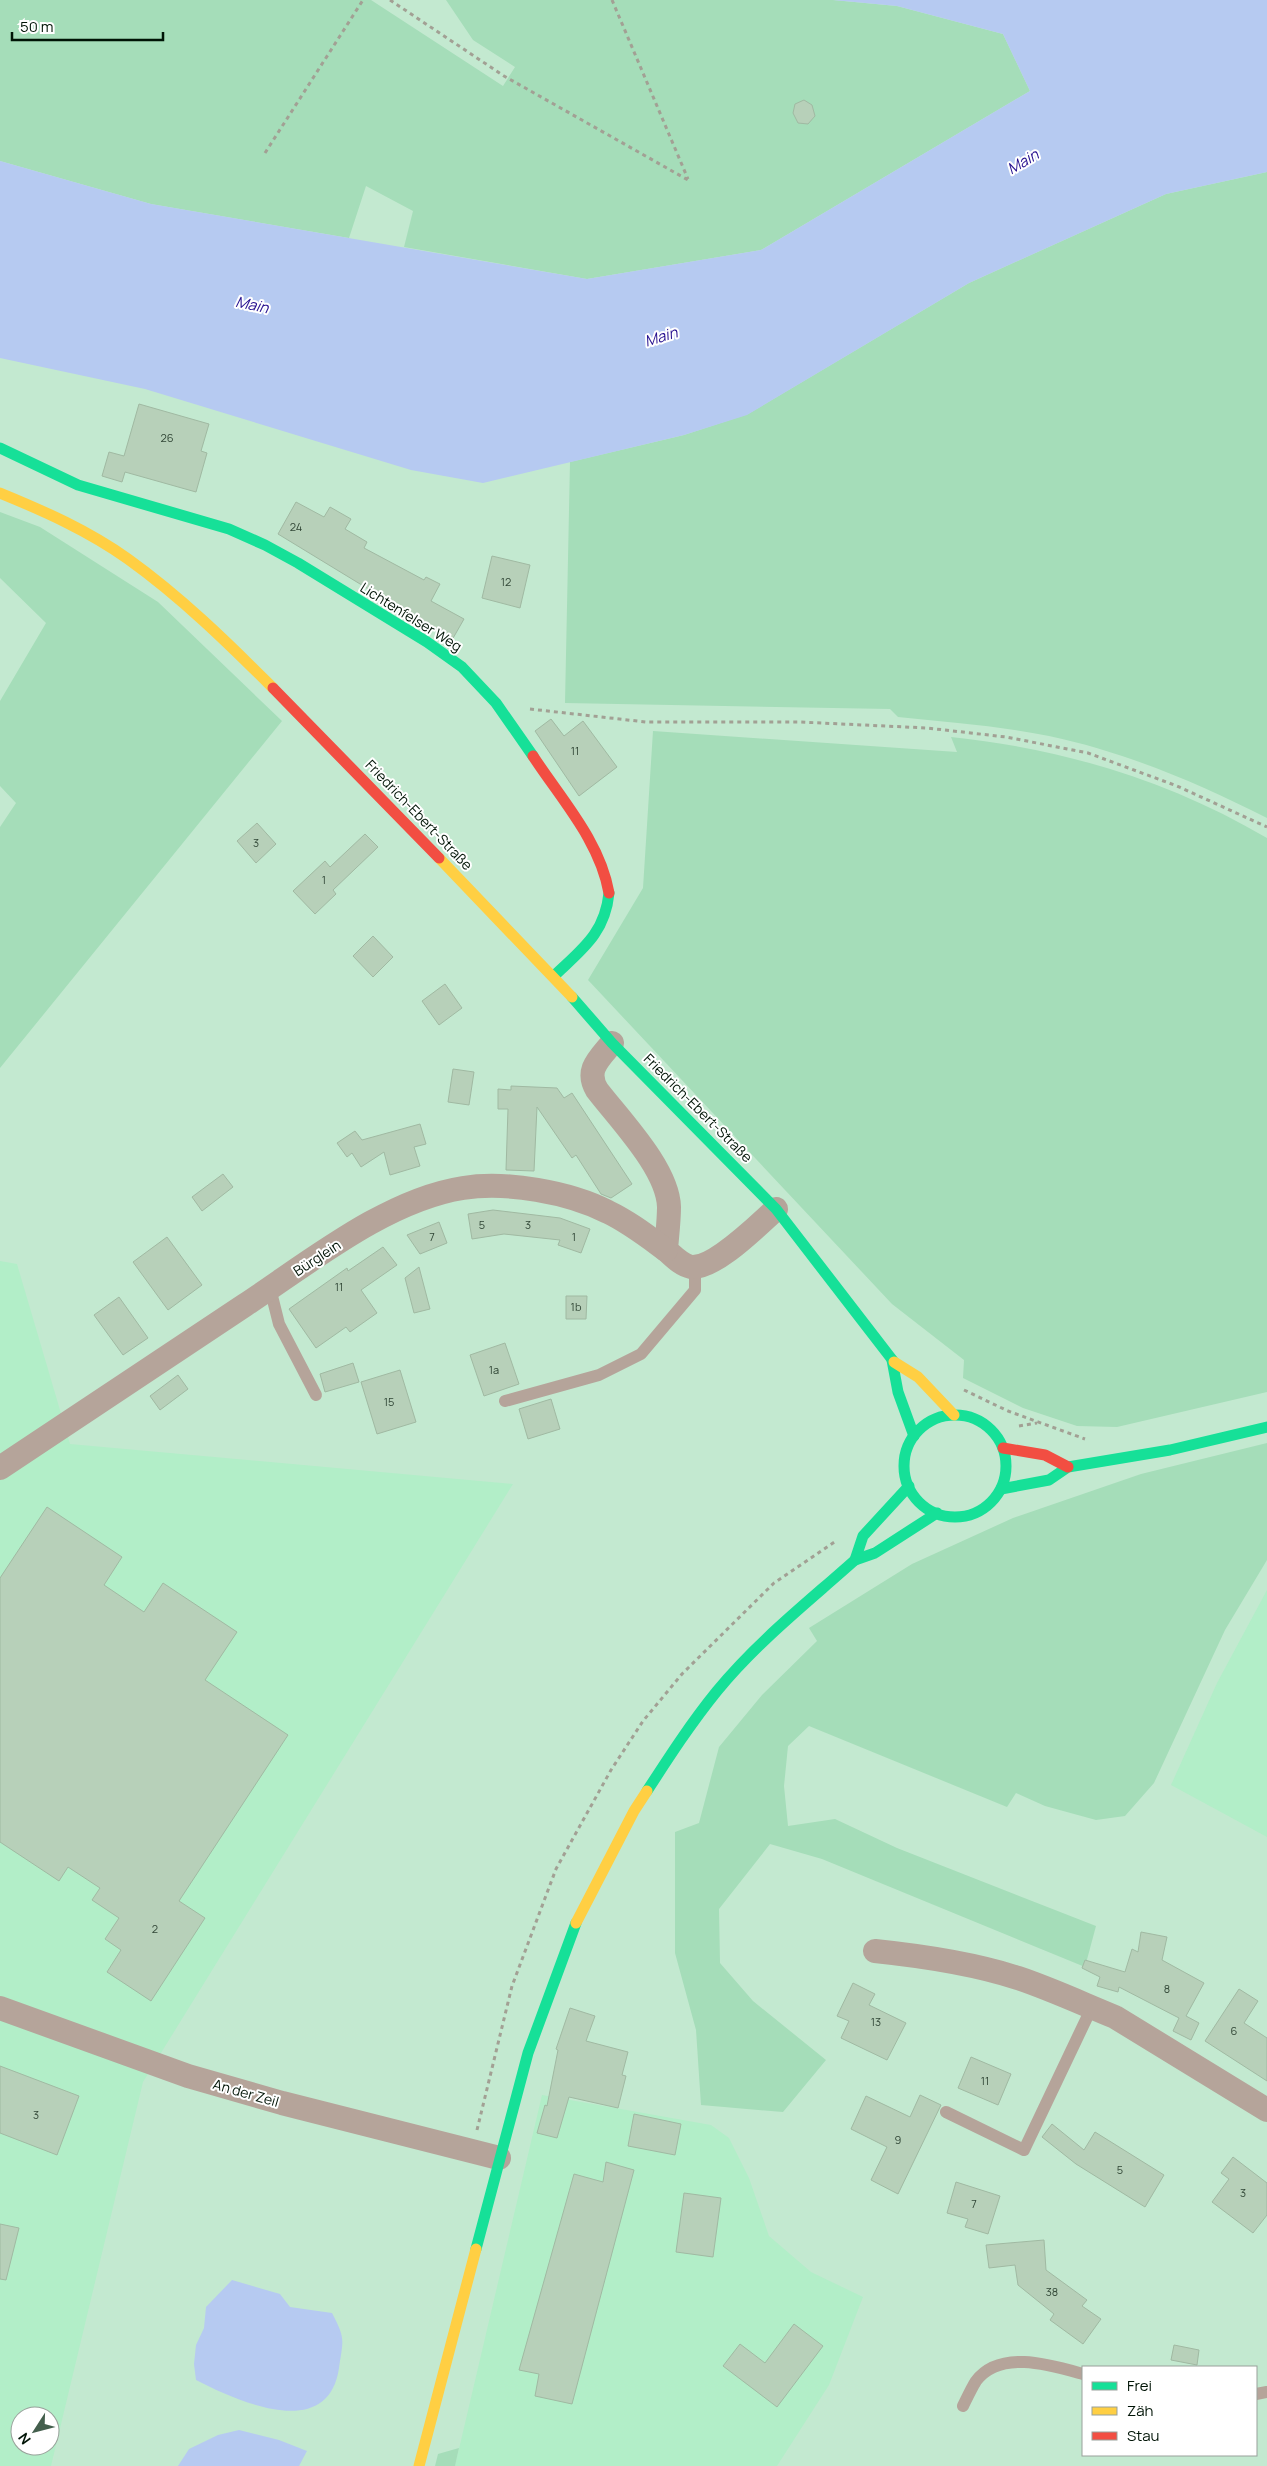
<svg xmlns="http://www.w3.org/2000/svg" width="1267" height="2466" viewBox="0 0 1267 2466" font-family="Manrope,sans-serif">
<style>
.built{fill:#b2eec8;fill-rule:evenodd}
.green{fill:#a5ddb9}
.water{fill:#b6caf1}
.building{fill:#b7d0b9;stroke:#a0b9a2}
.lines{fill:none;stroke-linecap:round;stroke-linejoin:round}
.path{stroke:#a2a094;stroke-width:3;stroke-dasharray:4 4;stroke-linecap:butt}
.lane{stroke:#b5a49a;stroke-width:12}
.street{stroke:#b5a49a;stroke-width:24}
.fast{stroke:#16e098;stroke-width:11}
.slow{stroke:#ffcf43;stroke-width:11}
.jam{stroke:#f24e42;stroke-width:11}
.labels{text-anchor:middle;stroke-width:4;stroke-linejoin:round;paint-order:stroke}
.number-label{font-size:11px;fill:#2f4434}
.street-label{font-size:14px;fill:#001406;stroke:#fff}
.water-label{font-size:15px;font-style:italic;fill:#250f8f;stroke:#fff}
</style>
<rect width="100%" height="100%" fill="#c3e9d0"/>
<g class="built">
<path d="M0,1261L17,1264L70,1444L513,1484L143,2082L51,2466H0ZM20,2416H50V2446H20Z"/>
<path d="M1267,1590V1837L1171,1785L1217,1683Z"/>
<path d="M542,2095L711,2125L729,2138L749,2178L769,2236L811,2272L863,2297L829,2385L777,2466H455Z"/>
</g>
<g class="green">
<path d="M0,0H371L503,86L515,67L473,40L446,0H833L897,6L1003,34L1030,91L761,250L587,279L404,247L413,211L366,186L349,238L151,204L0,161Z"/>
<path d="M1267,172V818C1198,783 1125,752 1049,736C999,726 948,722 898,717L890,709L565,703L570,462L684,435L748,414L969,283L1166,194Z"/>
<path d="M0,512L40,527L158,602L282,721L0,1068V827L16,803L0,786V701L46,623L0,578Z"/>
<path d="M653,731L957,752L951,737C1064,749 1168,780 1267,838V1392L1117,1427L1077,1426L1023,1408L963,1378L964,1360L892,1304L588,980L643,888Z"/>
<path d="M1267,1443V1560L1225,1630L1154,1783L1125,1816L1096,1820L1045,1806L1016,1793L1007,1807L809,1726L788,1746L784,1786L788,1826L835,1819L897,1848L1096,1926L1085,1967L822,1859L770,1844L719,1909L720,1963L753,2001L826,2060L783,2112L701,2105L696,2030L675,1953V1832L699,1823L719,1747L762,1695L817,1641L809,1628L912,1564L1013,1518L1141,1474Z"/>
<path d="M459,2448L455,2466H435L438,2454Z"/>
</g>
<g class="water">
<path d="M833,0H1267V172L1166,194L969,283L747,415L684,435L483,483L411,470L145,389L0,358V161L151,204L587,279L761,250L1030,91L1003,34L897,6Z"/>
<path d="M232,2280L280,2294L290,2307L332,2313C346,2340 343,2339 339,2368C328,2443 237,2401 196,2380L194,2364L196,2345L204,2328L206,2307Z"/>
<path d="M239,2430L279,2440L307,2451L299,2466H178L189,2449L218,2435Z"/>
</g>
<g class="building">
<path d="M804,100L812,105L815,116L808,124L798,123L793,113L795,104Z"/>
<path d="M139,404L209,424L201,451L207,453L196,492L125,472L122,482L102,476L109,452L124,456Z"/>
<path d="M296,502L324,517L330,507L351,519L345,529L367,542L364,548L424,580L426,577L440,584L431,601L464,619L452,640L278,534Z"/>
<path d="M492,556L530,565L520,608L482,598Z"/>
<path d="M551,719L564,736L583,721L617,767L579,796L535,731Z"/>
<path d="M257,823L276,844L256,863L237,841Z"/>
<path d="M365,834L378,847L333,890L336,894L315,914L293,891L325,861L330,867Z"/>
<path d="M373,936L393,957L373,977L353,956Z"/>
<path d="M445,984L462,1008L439,1025L422,1001Z"/>
<path d="M453,1069L474,1072L469,1105L448,1102Z"/>
<path d="M511,1086L557,1088L564,1098L572,1093L632,1184L611,1198L601,1194L576,1155L572,1158L537,1107L534,1171L506,1170L508,1109H498V1089L511,1090Z"/>
<path d="M420,1124L426,1144L414,1147L420,1166L390,1175L384,1152L361,1167L352,1153L347,1157L337,1143L355,1131L362,1140Z"/>
<path d="M223,1174L233,1187L202,1211L192,1197Z"/>
<path d="M493,1210L560,1218L590,1229L581,1253L558,1245L560,1240L504,1234L472,1239L468,1214Z"/>
<path d="M439,1222L447,1243L420,1254L407,1235Z"/>
<path d="M167,1237L202,1285L168,1310L133,1262Z"/>
<path d="M383,1247L397,1265L361,1290L377,1313L350,1332L346,1327L316,1348L289,1309L347,1268L348,1271Z"/>
<path d="M419,1267L430,1309L414,1313L405,1278Z"/>
<path d="M566,1296H587L586,1319H566Z"/>
<path d="M119,1297L148,1338L123,1355L94,1315Z"/>
<path d="M505,1343L519,1384L484,1396L470,1355Z"/>
<path d="M353,1363L359,1382L325,1392L320,1374Z"/>
<path d="M400,1370L416,1422L377,1434L361,1382Z"/>
<path d="M178,1375L188,1389L160,1410L150,1396Z"/>
<path d="M551,1399L560,1429L528,1439L519,1409Z"/>
<path d="M47,1507L122,1557L104,1585L144,1612L163,1583L237,1632L205,1680L288,1735L179,1901L205,1918L151,2001L107,1972L121,1950L105,1939L119,1918L92,1900L100,1888L68,1867L59,1881L0,1842V1578Z"/>
<path d="M1141,1932L1167,1937L1162,1960L1204,1983L1186,2016L1199,2023L1191,2040L1173,2031L1179,2018L1119,1987L1118,1992L1097,1986L1100,1977L1082,1968L1085,1960L1125,1972L1132,1949L1138,1952Z"/>
<path d="M853,1983L875,1994L869,2005L906,2023L887,2060L841,2038L849,2021L837,2016Z"/>
<path d="M1239,1989L1258,2001L1244,2023L1267,2038V2081L1205,2041Z"/>
<path d="M570,2008L595,2016L586,2041L628,2052L622,2075L626,2076L618,2108L569,2097L557,2138L537,2133L545,2105L547,2106L558,2050L556,2049Z"/>
<path d="M971,2057L1011,2074L998,2105L958,2088Z"/>
<path d="M0,2066L79,2096L57,2155L0,2133Z"/>
<path d="M920,2095L941,2105L898,2194L871,2180L887,2147L851,2129L866,2096L910,2117Z"/>
<path d="M634,2114L681,2124L675,2155L628,2146Z"/>
<path d="M1052,2124L1084,2150L1095,2132L1164,2175L1145,2207L1076,2164L1042,2137Z"/>
<path d="M1233,2157L1267,2183V2215L1253,2233L1212,2202L1229,2179L1221,2173Z"/>
<path d="M606,2162L634,2170L572,2404L535,2396L539,2374L519,2370L574,2174L603,2182Z"/>
<path d="M956,2182L1000,2196L988,2234L965,2227L968,2219L947,2213Z"/>
<path d="M684,2193L721,2198L713,2257L676,2252Z"/>
<path d="M0,2224L19,2228L6,2280L0,2279Z"/>
<path d="M1044,2240L1046,2270L1087,2300L1082,2306L1101,2319L1083,2344L1050,2320L1054,2314L1018,2285L1015,2265L989,2268L986,2245Z"/>
<path d="M794,2324L823,2346L777,2407L723,2366L740,2344L765,2363Z"/>
<path d="M1174,2345L1199,2350L1197,2365L1171,2360Z"/>
</g>
<g class="lines">
<g class="path">
<path d="M390,0L504,76L688,180"/>
<path d="M612,0L688,179"/>
<path d="M265,153L363,0"/>
<path d="M530,709L646,722H800L927,728L1006,737L1088,753L1177,786L1267,827"/>
<path d="M964,1390L1008,1411L1085,1439"/>
<path d="M1019,1426L1037,1423"/>
<path d="M477,2130L512,1986L556,1869L611,1770L643,1721L682,1674L774,1583L836,1541"/>
</g>
<g class="lane">
<path d="M270,1288L279,1324L316,1395"/>
<path d="M505,1401L599,1375L641,1354L695,1290V1267"/>
<path d="M946,2112L1024,2150L1092,2007"/>
<path d="M1256,2394L1267,2392"/>
<path d="M963,2406C967,2398 971,2389 976,2381C1000,2349 1051,2365 1083,2374"/>
</g>
<g class="street">
<path d="M612,1043C599,1059 585,1070 597,1090C620,1120 668,1169 669,1207C669,1221 667,1236 666,1250C673,1256 681,1265 691,1267C715,1269 758,1225 776,1209"/>
<path d="M0,1468C82,1414 163,1359 245,1305C309,1263 386,1200 463,1188C506,1181 569,1192 608,1212C629,1222 647,1236 666,1250"/>
<path d="M875,1951C923,1956 972,1963 1018,1978C1051,1989 1083,2004 1115,2017L1267,2110"/>
<path d="M0,2008L188,2076L282,2103L499,2158"/>
</g>
<g class="fast">
<path d="M0,448L78,485L229,529L265,545L298,563L427,642L462,667L496,703L533,756"/>
<path d="M554,976C581,950 605,934 609,893"/>
<path d="M572,997L612,1043L776,1209L894,1362"/>
<path d="M892,1360L898,1392L914,1436"/>
<circle cx="955" cy="1466" r="51"/>
<path d="M1001,1489L1049,1480L1068,1467L1170,1450L1267,1427"/>
<path d="M855,1560L863,1536L909,1486"/>
<path d="M647,1791C669,1757 691,1723 717,1691C757,1642 808,1602 855,1560L875,1553L937,1513"/>
<path d="M476,2249L528,2053L576,1923"/>
</g>
<g class="slow">
<path d="M0,493C44,511 89,531 128,559C181,597 228,643 273,688"/>
<path d="M439,858L572,997"/>
<path d="M894,1362L918,1377L954,1415"/>
<path d="M576,1923L634,1811L647,1791"/>
<path d="M419,2466L476,2249"/>
</g>
<g class="jam">
<path d="M273,688L439,858"/>
<path d="M533,756C561,799 600,841 609,893"/>
<path d="M1003,1448L1045,1455L1068,1467"/>
</g>
</g>
<g class="labels">
<g class="number-label">
<text x="167" y="442">26</text>
<text x="296" y="531">24</text>
<text x="506" y="586">12</text>
<text x="575" y="755">11</text>
<text x="256" y="847">3</text>
<text x="324" y="884">1</text>
<text x="482" y="1229">5</text>
<text x="528" y="1229">3</text>
<text x="432" y="1241">7</text>
<text x="574" y="1241">1</text>
<text x="339" y="1291">11</text>
<text x="576" y="1311">1b</text>
<text x="494" y="1374">1a</text>
<text x="389" y="1406">15</text>
<text x="155" y="1933">2</text>
<text x="1167" y="1993">8</text>
<text x="876" y="2026">13</text>
<text x="1234" y="2035">6</text>
<text x="985" y="2085">11</text>
<text x="36" y="2119">3</text>
<text x="898" y="2144">9</text>
<text x="1120" y="2174">5</text>
<text x="1243" y="2197">3</text>
<text x="974" y="2208">7</text>
<text x="1052" y="2296">38</text>
</g>
<g class="street-label">
<text transform="translate(411 617) rotate(32)" y="5">Lichtenfelser Weg</text>
<text transform="translate(419 815) rotate(46)" y="5">Friedrich-Ebert-Straße</text>
<text transform="translate(698 1108) rotate(45)" y="5">Friedrich-Ebert-Straße</text>
<text transform="translate(317 1258) rotate(-33)" y="5">Bürglein</text>
<text transform="translate(246 2093) rotate(16)" y="5">An der Zeil</text>
</g>
<g class="water-label">
<text transform="translate(1023 162) rotate(-31)" y="5">Main</text>
<text transform="translate(252 305) rotate(12)" y="5">Main</text>
<text transform="translate(661 337) rotate(-17)" y="5">Main</text>
</g>
</g>
<rect x="1082" y="2366" width="175" height="90" fill="#ffffff" stroke="#99a19b"/>
<rect x="1092" y="2382" width="25" height="8" fill="#16e098" stroke="#99a19b"/>
<text x="1127" y="2391" font-size="15" fill="#001406">Frei</text>
<rect x="1092" y="2407" width="25" height="8" fill="#ffcf43" stroke="#99a19b"/>
<text x="1127" y="2416" font-size="15" fill="#001406">Zäh</text>
<rect x="1092" y="2432" width="25" height="8" fill="#f24e42" stroke="#99a19b"/>
<text x="1127" y="2441" font-size="15" fill="#001406">Stau</text>
<g transform="translate(35 2431) rotate(234)"><circle r="24" fill="#ffffff" stroke="#99a19b"/>
<path d="M0-4L9 19L0 12L-9 19Z" fill="#445f4d"/>
<text y="-8" font-size="14" font-weight="bold" text-anchor="middle" fill="#001406">N</text>
</g>
<path d="M12 32v8h151v-8" fill="none" stroke="#001406" stroke-width="2.5"/>
<text x="20" y="32" font-size="15" fill="#001406" stroke="#ffffff" stroke-width="4" paint-order="stroke">50 m</text>
</svg>
